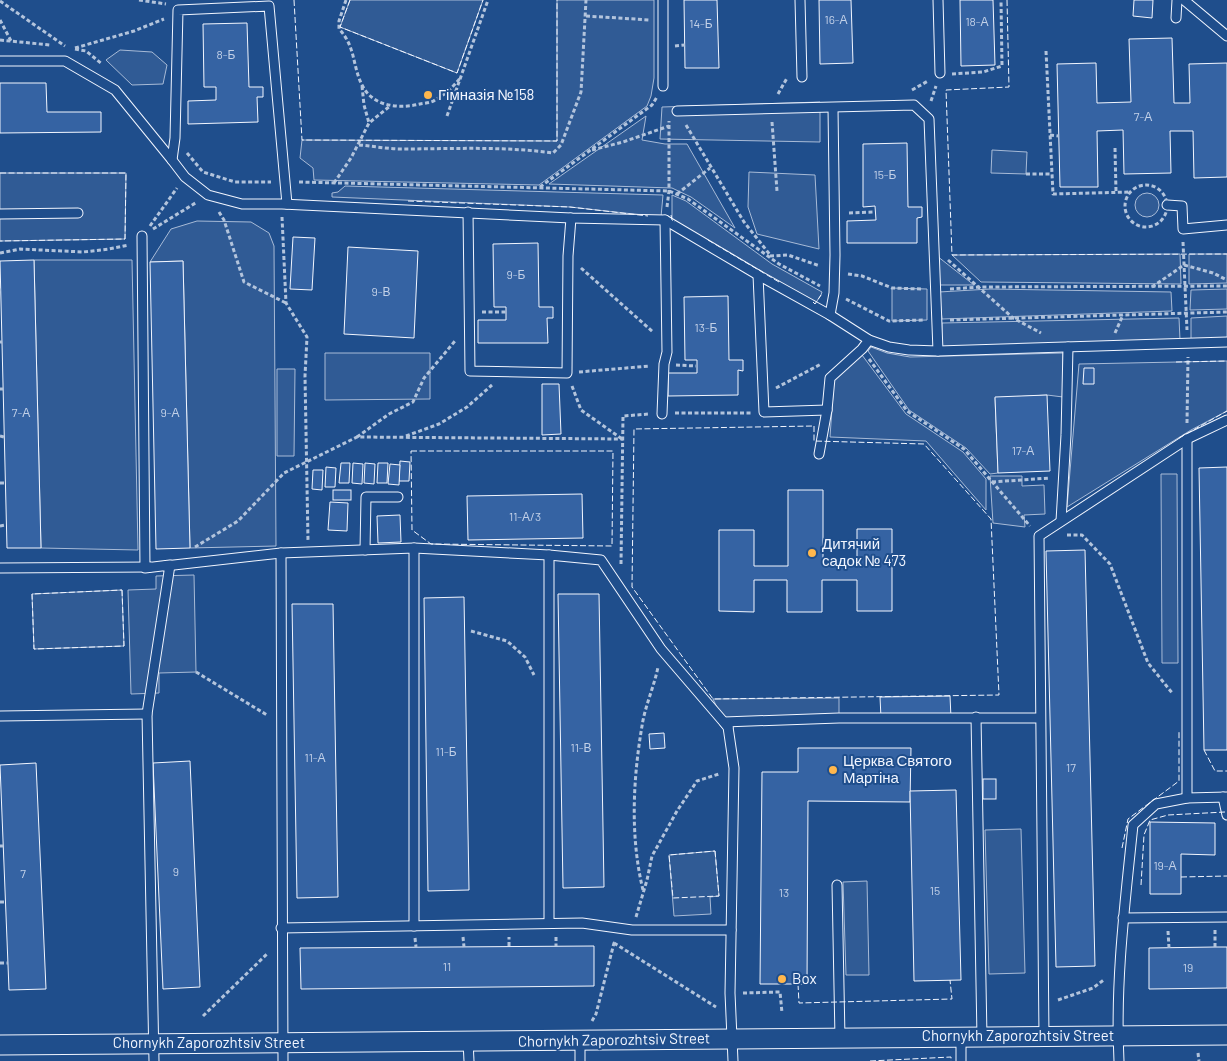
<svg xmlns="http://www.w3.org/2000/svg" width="1227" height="1061" viewBox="0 0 1227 1061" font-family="Barlow,sans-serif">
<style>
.built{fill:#305b95;stroke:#a8bbd7}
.building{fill:#3563a3;stroke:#f2f6ff}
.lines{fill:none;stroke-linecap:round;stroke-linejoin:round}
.lane-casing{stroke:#f2f6ff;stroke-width:11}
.street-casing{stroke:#f2f6ff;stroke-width:21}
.path{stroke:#b3c4dc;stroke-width:3;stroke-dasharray:4 2.5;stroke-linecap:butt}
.lane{stroke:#1f4e8c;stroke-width:9}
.street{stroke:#1f4e8c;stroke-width:19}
.fence{stroke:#f2f6ff;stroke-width:1;stroke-dasharray:6 2.5;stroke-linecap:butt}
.poi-dot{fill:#ffb74d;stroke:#1f4e8c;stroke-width:2}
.labels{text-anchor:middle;stroke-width:4;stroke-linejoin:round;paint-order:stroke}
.number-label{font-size:12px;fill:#c3d1e8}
.poi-label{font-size:15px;fill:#f2f6ff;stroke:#1f4e8c;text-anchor:start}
.street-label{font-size:15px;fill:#f2f6ff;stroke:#1f4e8c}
</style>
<rect width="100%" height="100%" fill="#1f4e8c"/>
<g class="built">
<path d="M350,0H483L457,73L340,27Z"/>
<path d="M557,0H654V78L651,96L647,106L539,185L314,180L313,168L300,158L302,140L557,141Z"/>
<path d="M120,50L152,52L167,65L163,84L132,85L106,60Z"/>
<path d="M820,102V142L660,139L662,107Z"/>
<path d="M646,116L642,140L665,144H687L735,228L691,197L672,188L549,184Z"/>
<path d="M992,150L1027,152L1026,174L991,173Z"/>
<path d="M749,172L815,175L819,249L757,234L748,207Z"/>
<path d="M0,173H126L125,239L0,241Z"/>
<path d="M345,186L663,195L661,217L570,207L332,197V193L338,192Z"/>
<circle cx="1147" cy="205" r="12"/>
<path d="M672,195L686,201L772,264L822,292L821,295L815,304L672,220Z"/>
<path d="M197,221L251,222L269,233L274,246L276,546L190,548L183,261L150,262L171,229Z"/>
<path d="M1180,254L1181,284L981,282L952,255Z"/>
<path d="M1189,254H1227V283L1189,284Z"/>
<path d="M937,256L974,285H940Z"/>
<path d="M34,260H132L138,550L41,548Z"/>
<path d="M892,288L927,289V320L892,321Z"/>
<path d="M990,289L1171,292L1172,311L942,319L939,292Z"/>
<path d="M1227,289V309L1190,310L1191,290Z"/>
<path d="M1227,316V339L1191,340V318Z"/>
<path d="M1179,318L1180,340L941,348L942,323Z"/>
<path d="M871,347L887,353L910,357L1063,353V397L1047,395L995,398L998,473L990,474L966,448L909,410L868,351Z"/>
<path d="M325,353H430V399L325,400Z"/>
<path d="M862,355L906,414L963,452L986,479V510L926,441L830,437L834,380Z"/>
<path d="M1227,361V411L1191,430L1067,507L1079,364Z"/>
<path d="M277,369H295L294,456H277Z"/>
<path d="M1161,474H1177L1178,663H1162Z"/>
<path d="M990,476H1022V486L1044,485L1045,514L1024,515L1025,527L993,523Z"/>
<path d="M194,575L196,672L159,673V693L131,694L128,590L156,589V576Z"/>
<path d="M122,590L124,646L34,649L32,594Z"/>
<path d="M839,698V718L724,722L713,699Z"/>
<path d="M1021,829L1025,973L989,974L985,830Z"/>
<path d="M715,851L719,896L710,897L711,914L674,916L669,855Z"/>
<path d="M867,881L869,975H846L843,882Z"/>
</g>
<g class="building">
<path d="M684,0H717L719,68H685Z"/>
<path d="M819,0H851L853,63L820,64Z"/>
<path d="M960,0H993L995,65L961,66Z"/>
<path d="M1134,0H1153L1152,18L1133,16Z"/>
<path d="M247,23L249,87H263V97H257L258,122L188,124V101L216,100V87H204L203,24Z"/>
<path d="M1172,38L1174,103H1190L1189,64L1227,63V177L1194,178L1193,131H1170L1171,173L1124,174L1123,130L1097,131L1098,187H1060L1057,64L1096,63L1097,103L1131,102L1129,39Z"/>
<path d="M0,83H46L47,112H101V132L0,133Z"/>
<path d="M907,143L908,207H922V217L917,218V243H847V221L876,220L875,206L863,207V144Z"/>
<path d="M293,237L315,238L312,290L290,289Z"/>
<path d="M538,243L539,307H553V318H547L548,343H478V320H506V307H494L493,244Z"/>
<path d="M348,247L418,251L414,338L344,334Z"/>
<path d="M34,260L41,548H7L0,261Z"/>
<path d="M183,261L190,548L156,549L150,262Z"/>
<path d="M728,296L729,360H743V371L738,370V395L668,396V373H697V360H685L684,297Z"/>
<path d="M1084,368H1094V384H1083Z"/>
<path d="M542,384H559L561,434L542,435Z"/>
<path d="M1047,395L1050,471L998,473L995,397Z"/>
<path d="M400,461L410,462L409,481H399Z"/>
<path d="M341,463H350L349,483H339Z"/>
<path d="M353,463L363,464L362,484L352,483Z"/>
<path d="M365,463L375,464L374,484L364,483Z"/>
<path d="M378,463H388L387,483H377Z"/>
<path d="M390,464L400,465L399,485L388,484Z"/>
<path d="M326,467L336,468L335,487H325Z"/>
<path d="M1227,467V750H1204L1199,468Z"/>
<path d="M313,470H323L322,490L312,489Z"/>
<rect x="333" y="490" width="18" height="10"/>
<path d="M788,490H823V565H857V529H892V611H857V580H822V612H787V580H754V612L719,611V530H754V566H788Z"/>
<path d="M582,494L583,538L468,540L467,496Z"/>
<path d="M330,502L348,503L347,531L328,530Z"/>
<path d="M400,515L401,542L378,543L377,516Z"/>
<path d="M1085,550L1095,966L1056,967L1046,551Z"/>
<path d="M558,594H599L604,887L563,888Z"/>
<path d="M464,597L469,890L428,891L424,598Z"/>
<path d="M292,604H333L338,897L297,898Z"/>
<path d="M950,696L951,718H881L880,697Z"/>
<path d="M664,733L665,748L650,749L649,734Z"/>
<path d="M798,748H911L910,802L808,801L807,984H760L762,772H798Z"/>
<path d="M190,761L200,987L163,989L153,763Z"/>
<path d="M36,763L46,989L9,990L0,765Z"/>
<rect x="983" y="779" width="13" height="20"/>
<path d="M956,790L961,980L914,981L910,791Z"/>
<path d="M1150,822L1215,823V855L1181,854V894H1150Z"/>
<path d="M594,946V986L301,989L300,948Z"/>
<path d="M1215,947H1227V988L1149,989V948Z"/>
</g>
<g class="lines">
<g class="lane-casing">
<g id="lane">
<path d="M663,0V86"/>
<path d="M800,0L802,77"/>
<path d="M938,0L940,73"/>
<path d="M1184,0L1227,36"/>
<path d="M1176,18L1177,0"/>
<path d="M0,61H65L115,90L172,160L185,177L208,195L242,204H282L571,218L665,220L758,275L830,315L869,340L889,347L909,350L938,351L1227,342"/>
<path d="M677,111L914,105L929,119L938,351"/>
<path d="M172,160L175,138L178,10L269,6L287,204"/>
<path d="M1167,205L1182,206L1183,229L1227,225"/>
<path d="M468,212L470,371L567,373L568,256L571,218"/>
<path d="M0,214L78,213"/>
<path d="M142,236L145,568L170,565L147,714L154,1061"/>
<path d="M758,275L764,412L827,410"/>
<path d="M830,315L834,293L835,255L833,108"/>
<path d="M662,414L664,364L667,352L665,220"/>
<path d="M1187,439V798"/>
<path d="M819,454L827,410L830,378L862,349L869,340"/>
<path d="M1061,521L1066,435L1068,347"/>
<path d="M365,550L366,497H398"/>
<path d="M281,553L283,1061"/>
<path d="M549,555V923"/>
<path d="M165,566L281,553L414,548L549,555L601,560L661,649L728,727"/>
<path d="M0,568L150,567"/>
<path d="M0,716L147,714"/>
<path d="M976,717L982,1037"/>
<path d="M1223,797L1227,815"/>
<path d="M837,885L840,1038"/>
<path d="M1123,918L1227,917"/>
<path d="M414,926V548"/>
<path d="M281,928L582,923L632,930H731"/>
<path d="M1044,1036L1039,536L1187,439L1227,420"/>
<path d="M961,1037V1061"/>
<path d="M580,1040V1061"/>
<path d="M468,1041L469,1061"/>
<path d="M733,1061L730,993L734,768L728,727L724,722L839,718H1039"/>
<path d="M1119,1061C1115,982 1125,903 1133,825L1156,804L1187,798L1227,797"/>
</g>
</g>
<g class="street-casing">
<path id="street" d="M0,1045L1227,1035"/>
</g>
<g class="path">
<path d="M139,0L166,4"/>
<path d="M346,0L339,21V29C356,47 352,65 362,85C373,107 399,109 420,104C425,103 431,103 435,100C445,95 454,86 461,77"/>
<path d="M0,1L65,46"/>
<path d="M586,16L650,20"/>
<path d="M0,20L11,41"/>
<path d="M0,40L50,45"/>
<path d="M675,46L685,45"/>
<path d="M75,48L134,31L164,19"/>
<path d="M75,49L86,51L102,64"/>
<path d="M1046,51L1053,194L1130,192"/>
<path d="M952,74L983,72L1002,66L1001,0"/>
<path d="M362,86L364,105L369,123"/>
<path d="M912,90L928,81"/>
<path d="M778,94L787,78"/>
<path d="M931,101L936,86"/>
<path d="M447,116L488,0"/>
<path d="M772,122L777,191"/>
<path d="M686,125L744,222L771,256"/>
<path d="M1050,135L1059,136"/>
<path d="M359,145C373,146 387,149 401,149C452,149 502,146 553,153L561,145L581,92L586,0"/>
<path d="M1115,148L1116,192"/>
<path d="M592,150L623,142L669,126"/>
<path d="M187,153L203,172L235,182H271"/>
<path d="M1026,174H1052"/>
<path d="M299,182L669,191L688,199L779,264L820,286"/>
<path d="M334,183L351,158L369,123L390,106"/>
<circle cx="1146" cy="206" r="21"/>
<path d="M540,187L652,105L657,97"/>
<path d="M677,194L710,168"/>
<path d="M667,207L669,191V121"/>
<path d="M219,212L224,220L244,282L286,303"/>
<path d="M849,213L875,212"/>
<path d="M282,217L286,303L307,337L305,376L308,540"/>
<path d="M150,226L177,188"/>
<path d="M153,229L197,202"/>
<path d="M1183,242L1187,330"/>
<path d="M0,253L20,249L83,252L109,249L129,245"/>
<path d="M770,256L788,255L820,266"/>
<path d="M948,260L1013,318L1041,333"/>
<path d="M581,268L653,332"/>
<path d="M848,274L862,276L892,288L921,289"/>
<path d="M1152,287L1184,265L1213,273L1227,280"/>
<path d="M950,289L980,287L1227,286"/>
<path d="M0,290H1"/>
<path d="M846,299L889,321L924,320"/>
<path d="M482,312H506"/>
<path d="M950,320L1227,312"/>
<path d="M1115,333L1123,315"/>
<path d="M0,342H2"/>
<path d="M869,359L907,411L964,449L1030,526"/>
<path d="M676,365L696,366"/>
<path d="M579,372L650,366"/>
<path d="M572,386L581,410L622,439"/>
<path d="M776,388L821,364"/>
<path d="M0,389H3"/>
<path d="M675,413H751"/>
<path d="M1187,423L1188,357"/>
<path d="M0,436L4,437"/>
<path d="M406,436L439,424L467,407L492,385"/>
<path d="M357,437L389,414L413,402L424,378L455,341"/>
<path d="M992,482L1050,478"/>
<path d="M0,483H5"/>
<path d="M0,526L6,525"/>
<path d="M1067,535H1082L1110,564L1148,663L1173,694"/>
<path d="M195,547L238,521L284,473L357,437L623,439"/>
<path d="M621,564L623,416L649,414"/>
<path d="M471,631L507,641L525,657L534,675"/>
<path d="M196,672L267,715"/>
<path d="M0,846H3"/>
<path d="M643,890C630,837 633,779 642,726C645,706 654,687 658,667"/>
<path d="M0,902H5"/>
<path d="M636,917L647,880L652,856L677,811L697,781L719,774"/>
<path d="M1215,930V947"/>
<path d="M1168,931L1169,948"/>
<path d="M463,937L464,947"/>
<path d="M556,937V946"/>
<path d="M415,938L416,947"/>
<path d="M614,943L716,1007"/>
<path d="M509,946V937"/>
<path d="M0,963H8"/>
<path d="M743,993L780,992L782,1013"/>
<path d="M1058,1000L1093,988L1105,979"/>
<path d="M203,1016L268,953"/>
<path d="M592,1021L596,1014L614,943L616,942"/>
<path d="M1198,1053L1199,1061"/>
</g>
<use href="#lane" class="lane"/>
<use href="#street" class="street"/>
<g class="fence">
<path d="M294,0L302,140L557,141V0"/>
<path d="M350,0L340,27L457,73L483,0"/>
<path d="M1007,0L1009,87L946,90L952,255L1227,254"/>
<path d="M0,173H126L125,239L0,241"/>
<path d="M408,201L570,207L648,216"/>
<path d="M671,215L672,220L675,222"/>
<path d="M708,240L779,282"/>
<path d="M813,302L815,304L821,295"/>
<path d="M1176,362L1227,361"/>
<path d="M814,426V441L924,444L991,519L999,695L713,699L632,587L634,429Z"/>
<path d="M1179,438L1227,411"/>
<path d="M411,451H613L612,546L431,544L412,530Z"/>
<path d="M122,590L124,646L34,649L32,594Z"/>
<path d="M1204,750L1215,771H1227"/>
<path d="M1122,848L1128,819L1179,781V731"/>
<path d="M715,851L719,896L673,898L669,855Z"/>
<path d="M1181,877L1227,876"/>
<path d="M1141,885L1144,835L1150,820L1168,815L1225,812"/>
<path d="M798,984L799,1003L952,999L950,980"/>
<path d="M870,1061L951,1057V1061"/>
</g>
</g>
<g class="poi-dot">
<circle cx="428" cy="95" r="5"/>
<circle cx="812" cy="553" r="5"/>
<circle cx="833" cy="770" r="5"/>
<circle cx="782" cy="979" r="5"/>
</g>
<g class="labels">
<g class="number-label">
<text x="836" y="24">16-А</text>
<text x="977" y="26">18-А</text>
<text x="701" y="28">14-Б</text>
<text x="226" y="59">8-Б</text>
<text x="1143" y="121">7-А</text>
<text x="885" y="179">15-Б</text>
<text x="516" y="279">9-Б</text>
<text x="381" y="296">9-В</text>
<text x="706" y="332">13-Б</text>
<text x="21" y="417">7-А</text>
<text x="170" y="417">9-А</text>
<text x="1023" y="455">17-А</text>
<text x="525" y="521">11-А/3</text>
<text x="581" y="752">11-В</text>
<text x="446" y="756">11-Б</text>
<text x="315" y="762">11-А</text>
<text x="1071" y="772">17</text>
<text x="1165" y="870">19-А</text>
<text x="176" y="876">9</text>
<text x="23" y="878">7</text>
<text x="935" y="895">15</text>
<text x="784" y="897">13</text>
<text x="447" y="971">11</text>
<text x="1188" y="972">19</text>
</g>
<g class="poi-label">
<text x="438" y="100">Гімназія №158</text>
<text x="822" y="549">Дитячий<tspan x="822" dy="17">садок № 473</tspan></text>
<text x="843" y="766">Церква Святого<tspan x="843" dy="17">Мартіна</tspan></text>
<text x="792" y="984">Box</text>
</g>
<g class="street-label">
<text x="1018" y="1041">Chornykh Zaporozhtsiv Street</text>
<text transform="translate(614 1040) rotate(-1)" y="5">Chornykh Zaporozhtsiv Street</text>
<text x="209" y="1048">Chornykh Zaporozhtsiv Street</text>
</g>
</g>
</svg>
